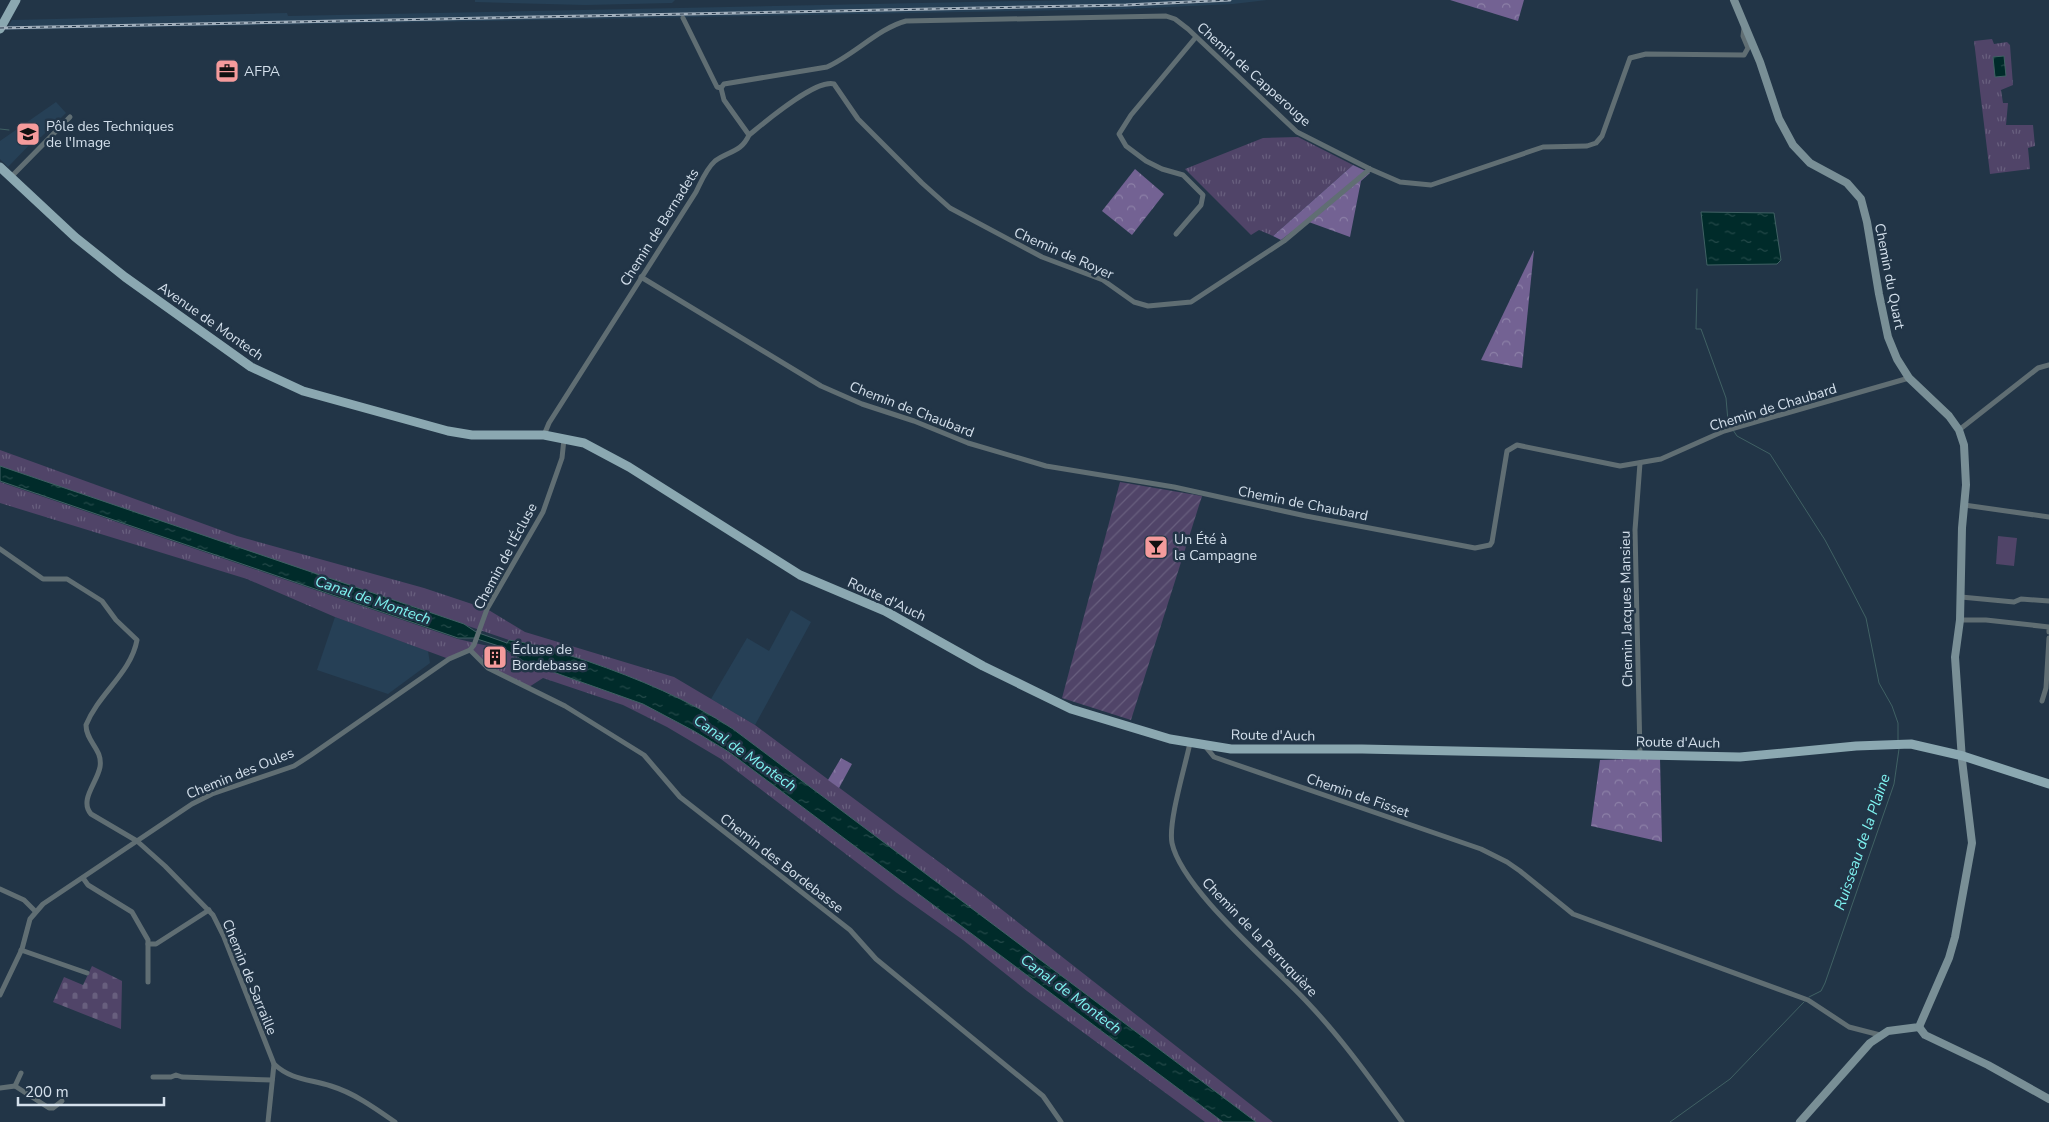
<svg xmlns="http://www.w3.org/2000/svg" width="2049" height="1122" viewBox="0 0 2049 1122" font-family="'Nunito Sans',sans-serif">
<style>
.built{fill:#264056}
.grass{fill:url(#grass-tufts)}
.forest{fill:url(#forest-crowns)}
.cemetery{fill:url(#cemetery-stones)}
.garden{fill:url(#garden-furrows)}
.pitch{fill:#504468}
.water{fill:url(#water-ripples);stroke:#406164}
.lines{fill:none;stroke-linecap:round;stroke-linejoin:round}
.stream{stroke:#406164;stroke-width:1}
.street{stroke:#606e73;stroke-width:5}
.secondary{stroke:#798f96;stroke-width:8}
.primary{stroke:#8ba8b1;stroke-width:9}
.rail-casing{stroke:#a2b0bd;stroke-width:3}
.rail{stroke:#223547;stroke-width:1;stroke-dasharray:4;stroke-linecap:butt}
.labels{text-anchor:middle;stroke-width:5;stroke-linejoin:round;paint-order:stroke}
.poi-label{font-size:14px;fill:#d4e0ec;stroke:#223547;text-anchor:start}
.street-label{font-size:14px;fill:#d4e0ec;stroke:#223547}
.water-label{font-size:15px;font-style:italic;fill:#7ff4f2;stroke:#223547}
</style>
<defs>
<pattern id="grass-tufts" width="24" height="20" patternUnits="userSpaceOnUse" patternTransform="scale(1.25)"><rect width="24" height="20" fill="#504468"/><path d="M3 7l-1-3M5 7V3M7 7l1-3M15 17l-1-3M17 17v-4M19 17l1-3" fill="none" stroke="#685f7e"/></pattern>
<pattern id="forest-crowns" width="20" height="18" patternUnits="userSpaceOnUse" patternTransform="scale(1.25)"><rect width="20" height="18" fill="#736293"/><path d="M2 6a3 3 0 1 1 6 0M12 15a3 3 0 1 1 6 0" fill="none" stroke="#8c80a7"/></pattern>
<pattern id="cemetery-stones" width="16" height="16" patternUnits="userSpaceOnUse" patternTransform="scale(1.25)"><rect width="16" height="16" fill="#504468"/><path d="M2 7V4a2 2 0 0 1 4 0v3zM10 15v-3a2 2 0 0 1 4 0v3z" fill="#685f7e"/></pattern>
<pattern id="garden-furrows" width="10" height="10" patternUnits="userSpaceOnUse" patternTransform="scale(1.25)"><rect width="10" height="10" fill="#504468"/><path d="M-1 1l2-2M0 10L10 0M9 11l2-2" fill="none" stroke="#685f7e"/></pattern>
<pattern id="water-ripples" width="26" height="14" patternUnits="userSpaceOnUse" patternTransform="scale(1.25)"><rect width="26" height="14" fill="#002b2a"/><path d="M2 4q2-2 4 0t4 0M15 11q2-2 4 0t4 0" fill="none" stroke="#244949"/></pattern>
</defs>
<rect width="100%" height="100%" fill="#223547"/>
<g class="built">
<path d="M475,0H675L672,3L585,5L475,2Z"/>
<path d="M1073,0H1267L1233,4L1126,9L6,30L12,20L55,19L287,13L288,16Z"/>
<path d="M56,102L66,113L41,137L36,138L8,167L0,159V141Z"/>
<path d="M791,610L811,622L755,725L711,699L747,638L769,651Z"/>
<path d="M335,617L428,651L430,663L388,694L317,670Z"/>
</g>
<g class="grass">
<path d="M1992,39L1994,44L2007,42L2010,45L2013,85L2001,90L2003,103H2008L2006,125H2033L2035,146L2028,148L2030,169L1990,174L1974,41Z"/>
<path d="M1298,137L1353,165L1273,236L1259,230L1251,235L1185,169L1263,138Z"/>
<path d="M0,450L237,536L424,588L487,609L525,632L674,677L755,725L982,894L1273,1122H1256L733,729C687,699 639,679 587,661C561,653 536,644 509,640L0,466Z"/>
<path d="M0,482L458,639L505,650L525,662L643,704L694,731L729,752L1223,1122H1205L1027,991L963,940L897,893L721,759L667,727L623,705L543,678L529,687L488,668L470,650L449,659L335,617L247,579L0,503Z"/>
</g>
<g class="forest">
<path d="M1450,0H1524L1518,21Z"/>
<path d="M1353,165L1370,173L1361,181L1350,237L1306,221L1281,240L1273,236Z"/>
<path d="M1135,169L1164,194L1132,235L1102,211Z"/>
<path d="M1534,250L1522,368L1481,360Z"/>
<path d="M841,758L852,764L839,788L828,780Z"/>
<path d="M1660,758L1662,842L1591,826L1600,760Z"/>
</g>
<path class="cemetery" d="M92,966L122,981L121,1029L53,1002L64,977L83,985Z"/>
<path class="garden" d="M1120,482L1202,496L1131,720L1062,698Z"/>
<path class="pitch" d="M1998,536L2017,538L2014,566L1996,564Z"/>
<g class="water">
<path d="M2004,56L2006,76L1995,77L1993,57Z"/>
<path d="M1701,212L1774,213L1781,260L1777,264L1707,265Z"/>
<path d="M0,466L464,624L476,632L507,643L509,640C536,644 561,653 587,661C639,679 687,699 733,729L1256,1122H1223L729,752L694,731L643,704L525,662L502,647L474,638H458L0,481Z"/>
</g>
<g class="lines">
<g class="stream">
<path d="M0,129L9,130"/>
<path d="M1697,289L1696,329H1701L1726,398L1728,421L1731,426"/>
<path d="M1733,430L1737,436L1770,454L1825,540L1849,585L1866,618L1879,683L1892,706L1898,723V740"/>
<path d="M1809,997L1821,991L1825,983L1894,784L1899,749"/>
<path d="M1670,1122L1730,1079L1804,1002"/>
</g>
<g class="street">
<path d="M721,88L724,84L827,67C854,55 879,28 906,21L1166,16L1175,19L1188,29L1297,132L1370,169L1400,182L1431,185L1543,147L1587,146L1596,143L1602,136L1630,58L1646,54L1744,55L1748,48L1743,36L1744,28"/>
<path d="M749,135C764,123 815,79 834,84L858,119L922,183L950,208L1042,257L1103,280L1134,302L1148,306L1191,302L1284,241L1370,169"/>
<path d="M11,177L70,117"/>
<path d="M1176,234L1201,205L1203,195L1183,175L1162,169L1146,161L1126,146L1119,134L1131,115L1196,37"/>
<path d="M641,277L821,386L862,404L914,421L968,443L1046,466L1174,487L1306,516L1475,548L1490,545L1492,542L1507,451L1517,445L1620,466L1661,459L1724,431L1909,378"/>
<path d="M1959,430L2038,368L2049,365"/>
<path d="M544,435L549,423L696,192C701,182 706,169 715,161C728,151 741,153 749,135L724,100L721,88L717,87L683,18"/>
<path d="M1640,463L1635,530L1640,754"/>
<path d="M1964,505L2049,517"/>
<path d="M0,549L43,579H67L102,601L116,620L137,640C131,673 99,693 86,725C86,742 103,749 100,767C97,783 79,800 91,814L137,841L165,866L213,915L224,937L274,1064L268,1122"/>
<path d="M1961,597L2014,602L2021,599L2049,601"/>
<path d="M1960,620H1986L2049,627V632"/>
<path d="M470,650L488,668L565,706L644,755L680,797L850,930L876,959L1043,1096L1061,1122"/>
<path d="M2042,701L2046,688L2049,638"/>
<path d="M1190,743C1185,767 1168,822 1172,843C1182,890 1274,966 1308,1003C1343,1040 1372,1081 1402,1122"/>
<path d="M1205,746L1214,757L1481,849L1507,862L1520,871L1573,914L1808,1000L1849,1027L1880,1035"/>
<path d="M83,878L88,885L132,912L148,940V982"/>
<path d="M0,889L24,900L35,911"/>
<path d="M148,944H156L209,910"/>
<path d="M21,950L87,973"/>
<path d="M0,995L22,949L30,919L43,904L192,804L212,794L294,766L311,755L449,659L470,650L474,645L487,609L543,512L562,458L564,439"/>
<path d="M274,1064C291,1080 309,1079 331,1086C354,1093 375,1108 395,1122"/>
<path d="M153,1077H171L176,1075L182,1077L272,1080"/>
<path d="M15,1086L49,1108H53L62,1101"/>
<path d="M0,1088L15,1086L21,1073"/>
</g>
<g class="secondary">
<path d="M1734,0L1760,62L1779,119L1793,145L1810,163L1847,183L1861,199L1867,222L1879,294L1888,337L1897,359L1909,378L1949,416L1959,430L1964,445L1966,485L1962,528L1960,620L1955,657L1962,760L1972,843L1955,937L1949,958L1919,1027L1888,1031L1870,1043L1800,1122"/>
<path d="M1919,1027L1925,1035L1988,1065L2049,1099"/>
</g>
<g class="primary">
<path d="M0,29L16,0"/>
<path d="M0,167L75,237L125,277L251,367L303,391L448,431L472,435H544L584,443L629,467L800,575L885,611L983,666L1071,709L1170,739L1231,749H1362L1740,757L1856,746L1911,744L1963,756L2049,784"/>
</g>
<g class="rail-casing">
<path id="rail" d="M0,28L1126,5L1230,0"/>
</g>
<use href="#rail" class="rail"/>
</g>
<defs>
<g id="office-square" transform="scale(1.25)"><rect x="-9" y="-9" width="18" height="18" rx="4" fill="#f59b9c" stroke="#223547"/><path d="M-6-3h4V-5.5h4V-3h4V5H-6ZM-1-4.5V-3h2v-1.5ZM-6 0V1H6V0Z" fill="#111"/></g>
<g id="university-square" transform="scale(1.25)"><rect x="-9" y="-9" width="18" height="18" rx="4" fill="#f59b9c" stroke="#223547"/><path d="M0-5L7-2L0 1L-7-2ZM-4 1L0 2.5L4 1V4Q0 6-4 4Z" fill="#111"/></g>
<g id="bar-square" transform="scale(1.25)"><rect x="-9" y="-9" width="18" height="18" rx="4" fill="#f59b9c" stroke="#223547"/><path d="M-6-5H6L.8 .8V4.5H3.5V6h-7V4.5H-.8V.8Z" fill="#111"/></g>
<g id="building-square" transform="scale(1.25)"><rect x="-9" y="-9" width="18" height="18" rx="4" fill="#f59b9c" stroke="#223547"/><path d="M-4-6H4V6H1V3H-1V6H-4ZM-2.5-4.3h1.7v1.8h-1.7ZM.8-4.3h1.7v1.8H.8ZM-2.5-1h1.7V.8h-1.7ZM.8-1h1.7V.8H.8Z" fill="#111"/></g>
</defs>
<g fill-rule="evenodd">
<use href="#office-square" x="227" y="71"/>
<use href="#university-square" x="28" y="134"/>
<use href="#bar-square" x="1156" y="547"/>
<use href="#building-square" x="495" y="657"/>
</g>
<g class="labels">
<g class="poi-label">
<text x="244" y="76">AFPA</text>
<text x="46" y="131">Pôle des Techniques<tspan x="46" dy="16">de l'Image</tspan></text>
<text x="1174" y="544">Un Été à<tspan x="1174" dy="16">la Campagne</tspan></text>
<text x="512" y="654">Écluse de<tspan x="512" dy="16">Bordebasse</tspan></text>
</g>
<g class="street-label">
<text transform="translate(1254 74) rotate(42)" y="5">Chemin de Capperouge</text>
<text transform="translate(659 227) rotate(-58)" y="5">Chemin de Bernadets</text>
<text transform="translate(1064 253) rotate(24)" y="5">Chemin de Royer</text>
<text transform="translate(1890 276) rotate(79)" y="5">Chemin du Quart</text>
<text transform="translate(211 321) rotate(35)" y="5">Avenue de Montech</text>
<text transform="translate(1773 407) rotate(-17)" y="5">Chemin de Chaubard</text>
<text transform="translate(912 409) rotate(21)" y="5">Chemin de Chaubard</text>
<text transform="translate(1303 503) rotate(11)" y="5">Chemin de Chaubard</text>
<text transform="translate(505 556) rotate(-62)" y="5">Chemin de l'Écluse</text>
<text transform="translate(887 599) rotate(25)" y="5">Route d'Auch</text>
<text transform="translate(1626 609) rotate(-91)" y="5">Chemin Jacques Mansieu</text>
<text transform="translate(1273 735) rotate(1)" y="5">Route d'Auch</text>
<text transform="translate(1678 742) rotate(1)" y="5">Route d'Auch</text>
<text transform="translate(240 773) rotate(-22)" y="5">Chemin des Oules</text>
<text transform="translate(1358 795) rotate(19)" y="5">Chemin de Fisset</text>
<text transform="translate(782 863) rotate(38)" y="5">Chemin des Bordebasse</text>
<text transform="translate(1260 937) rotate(46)" y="5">Chemin de la Perruquière</text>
<text transform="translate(250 977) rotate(68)" y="5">Chemin de Sarraille</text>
</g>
<g class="water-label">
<text transform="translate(373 600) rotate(19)" y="5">Canal de Montech</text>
<text transform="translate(745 753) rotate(35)" y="5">Canal de Montech</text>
<text transform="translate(1862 842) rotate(-71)" y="5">Ruisseau de la Plaine</text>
<text transform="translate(1071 994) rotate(37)" y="5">Canal de Montech</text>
</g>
</g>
<path d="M18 1097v8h146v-8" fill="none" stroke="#d4e0ec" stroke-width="2.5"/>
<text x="25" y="1097" font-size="15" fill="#d4e0ec" stroke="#223547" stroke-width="4" paint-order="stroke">200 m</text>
</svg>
